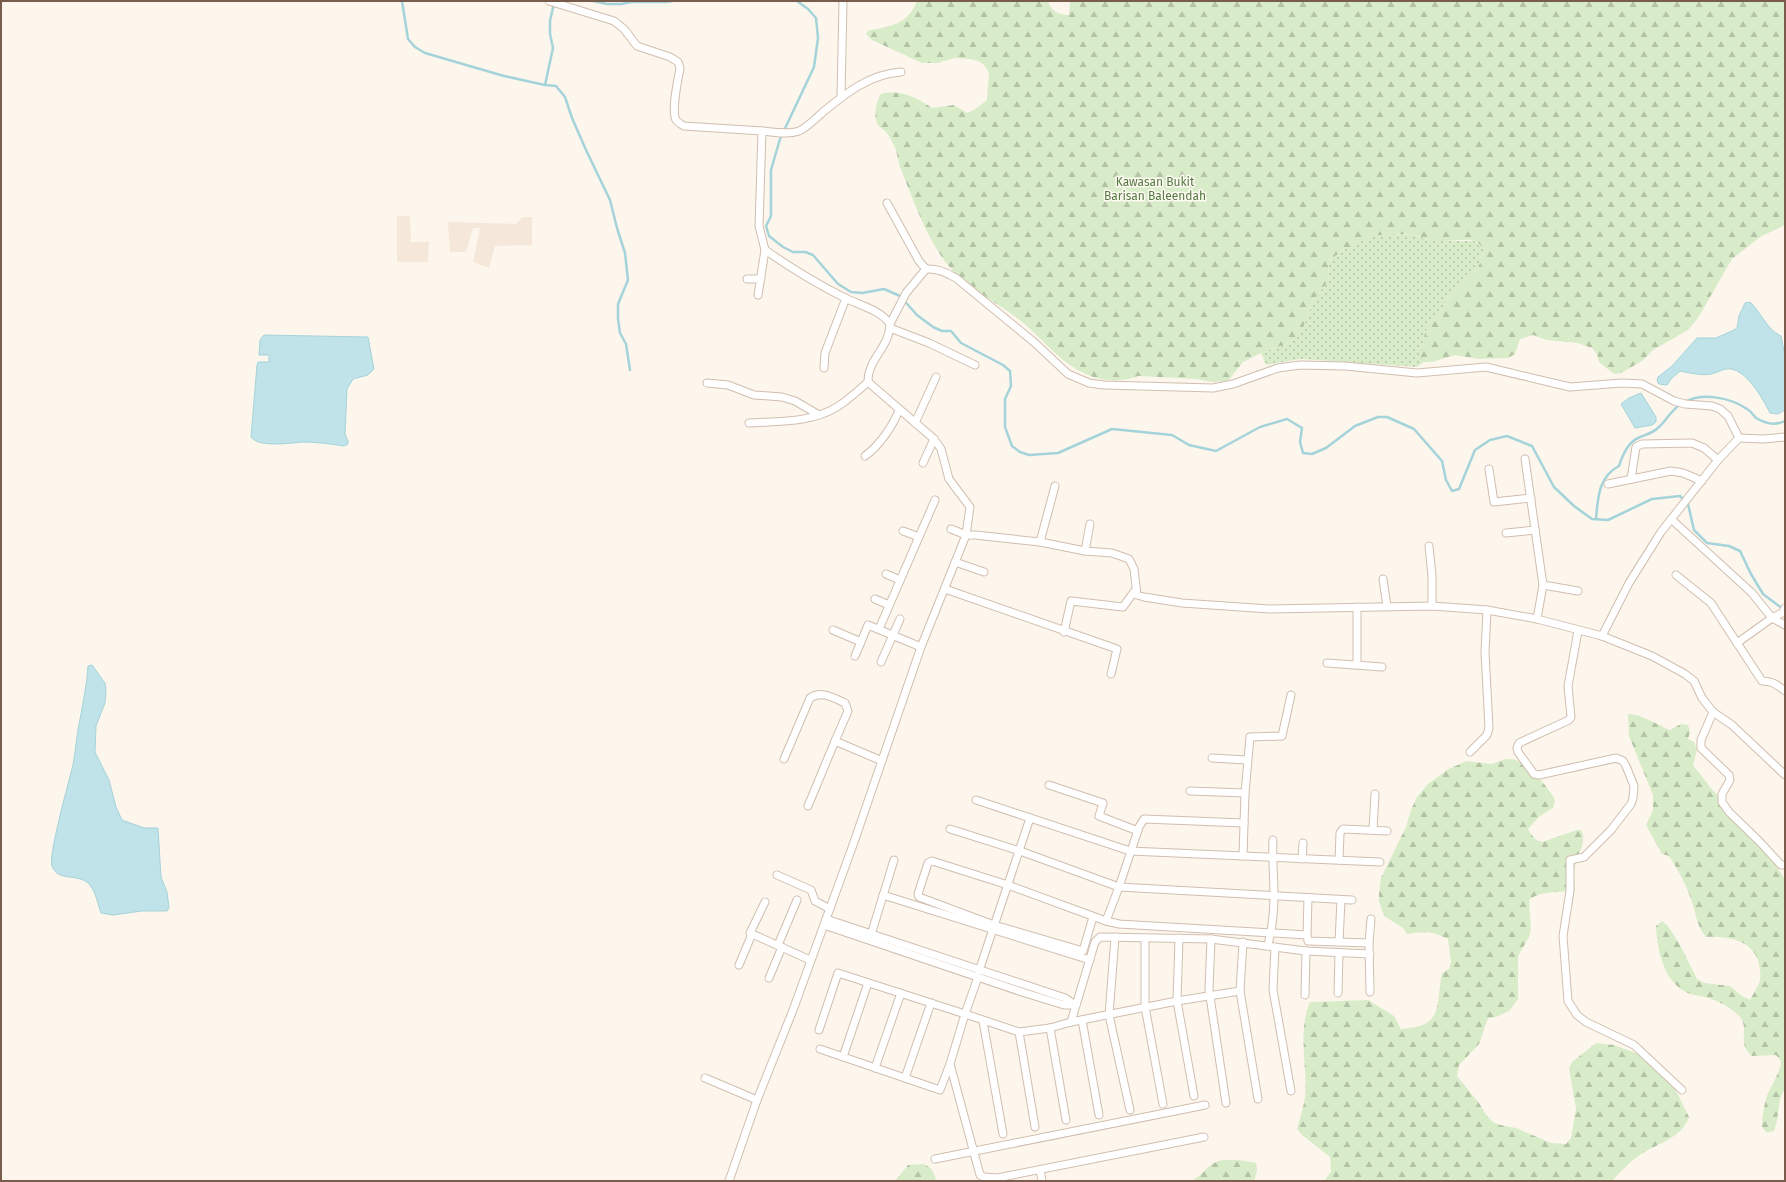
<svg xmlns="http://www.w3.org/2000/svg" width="1786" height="1182" viewBox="0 0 1786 1182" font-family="'Fira Sans',sans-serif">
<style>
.residential{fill:#f5e8da}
.grass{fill:url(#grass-dots)}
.forest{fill:url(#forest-firs)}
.water{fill:#bfe3e8;stroke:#a5d3da}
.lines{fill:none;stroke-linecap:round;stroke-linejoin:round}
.stream{stroke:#a5d3da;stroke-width:2.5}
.street-casing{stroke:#d1beb0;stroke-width:9}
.street{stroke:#fff;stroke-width:7}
.labels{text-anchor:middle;stroke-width:3;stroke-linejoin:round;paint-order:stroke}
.park-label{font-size:12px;fill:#537a41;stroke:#fffaf3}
</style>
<defs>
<pattern id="grass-dots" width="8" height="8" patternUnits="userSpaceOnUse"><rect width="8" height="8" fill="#d8ecc9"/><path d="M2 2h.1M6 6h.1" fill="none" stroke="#b4c2a5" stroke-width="1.8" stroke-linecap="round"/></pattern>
<pattern id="forest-firs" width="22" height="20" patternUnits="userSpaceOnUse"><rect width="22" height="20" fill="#d8ecc9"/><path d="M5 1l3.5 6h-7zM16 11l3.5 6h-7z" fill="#b4c2a5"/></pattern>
</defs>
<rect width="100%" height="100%" fill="#fdf6ec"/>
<g class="residential">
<path d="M397,216H410L411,242H429L428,262H397Z"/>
<path d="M522,217H532V245L495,246L489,268L473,262L480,228H473L466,252H450L448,225L449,222L517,224Z"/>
</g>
<path class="grass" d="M1389,234L1413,235L1436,241H1474L1484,248L1478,269L1447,300L1440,313L1425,332L1421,356L1424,362L1417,367L1301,359L1266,365L1261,353L1291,342L1302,331L1313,301L1329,280L1328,261C1348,247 1364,235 1389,234Z"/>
<g class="forest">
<path d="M917,1H1048C1051,11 1059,15 1069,15L1070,1H1785V225L1760,237L1732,259L1698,318L1688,330L1653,350L1642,361L1621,373L1614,374L1599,362L1597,354L1592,348L1577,343L1547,340L1533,335L1520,339L1515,354L1508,358L1479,359L1455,355L1432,362H1424L1421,356L1425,332L1440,313L1447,300L1478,269L1484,248C1481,246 1478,242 1474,241C1463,238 1449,242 1437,241C1429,240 1421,236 1413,235C1374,231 1359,239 1328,261L1329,280L1313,301L1302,331L1291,342L1261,353L1243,362L1228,381L1212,382L1196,379L1138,376C1123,382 1103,382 1088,375C1061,364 1044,340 1022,322C998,302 962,286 944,260C924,232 913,199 900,167C898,160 897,153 895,147C892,142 889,135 885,131C883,129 880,128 878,125C873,117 876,101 881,94C900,89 918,98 932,108L954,105L967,113L974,110L987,100L989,73L984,65L978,61L970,59L954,58L938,63H922L872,40L866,34L868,31C890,26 908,25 917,1Z"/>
<path d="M1628,714C1644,715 1655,724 1670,730L1681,724L1688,725L1690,732L1688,739L1694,742L1697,750L1693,765L1711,788L1761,844L1785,879V1089C1776,1101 1780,1117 1774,1131L1767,1133L1762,1127C1762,1117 1764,1105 1767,1096C1772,1083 1780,1074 1781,1061L1776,1055L1752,1056C1736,1043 1750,1029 1740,1017C1732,1008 1717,1000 1705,997C1700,996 1695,995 1690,994C1664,984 1657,950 1656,926L1662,921L1668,926L1680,945L1697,979L1704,983L1730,986L1742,996L1750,1000C1753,994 1758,987 1760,980C1761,976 1760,969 1759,964C1754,940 1727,936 1706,937C1697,926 1696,915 1692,902C1687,886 1678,870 1669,856L1662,854L1646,825L1653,810V795L1629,736Z"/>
<path d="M1506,759C1510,759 1515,759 1518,761C1532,769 1548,786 1555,800L1553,808L1540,816L1528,829C1531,834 1535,841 1542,842L1577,830H1581C1588,842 1577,853 1575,866C1573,874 1575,883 1575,891C1561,892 1539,891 1529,900L1531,930L1529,937L1518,956V999L1509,1011L1496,1017L1488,1018L1479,1044L1459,1065L1457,1076L1479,1103L1487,1116L1493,1122L1500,1125L1516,1128L1551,1143L1566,1144L1571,1138L1576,1109L1569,1069L1572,1062L1596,1043L1614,1045L1641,1055L1675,1089L1689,1117C1682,1139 1654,1144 1637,1157C1628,1164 1619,1173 1612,1181H1324L1331,1172L1330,1157L1302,1135L1297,1129C1300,1119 1303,1108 1305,1098C1308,1067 1297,1032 1310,1002L1368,1000L1394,1016L1401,1029C1445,1026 1435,1007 1442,973L1449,969L1451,962L1448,939C1432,931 1424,931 1407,934L1403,928L1384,916L1379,901V893L1381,878L1406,827L1411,810L1417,797L1428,784L1447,770L1466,761L1491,764Z"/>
<path d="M1222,1160H1239L1256,1163L1257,1171L1254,1181H1192C1204,1174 1208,1163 1222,1160Z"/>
<path d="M923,1164C932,1167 934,1172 936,1181H895L908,1165Z"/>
</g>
<g class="water">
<path d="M1750,302C1761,312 1766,329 1781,336L1785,356V410L1778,414L1770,413C1763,399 1745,366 1726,369C1721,370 1716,373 1711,374C1701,376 1691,373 1680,371L1671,379L1667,385L1659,384L1657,381L1658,377L1672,366L1697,338H1716L1734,330L1737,328L1739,316L1745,303Z"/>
<path d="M264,335L368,337L374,369L368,375L353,379L347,389L345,434L348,441V444L344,446C331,444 317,442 303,442C291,443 259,448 251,437L257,365L258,362H269V355H259L260,340Z"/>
<path d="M1641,393L1656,417V422L1652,425L1635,428L1621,404L1629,398Z"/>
<path d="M92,665L105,683L106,690L105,703L96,726L95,752L109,780L116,807L122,820L144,828H158L161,877L167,892L169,908L167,911H142L113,915L101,913C98,905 96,893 90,885C79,872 58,883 52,866C48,856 69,781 73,765C76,748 77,731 81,714C84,696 87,684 88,666Z"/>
</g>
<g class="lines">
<g class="stream">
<path d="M402,1L408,39L415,47L425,53L504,76L545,85L553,48L550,34V21L554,3"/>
<path d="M593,1L607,4H621L631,2H666L673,1"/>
<path d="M797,1L808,9L816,18L818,38L814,67L780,139L771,170V216L766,226L769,236L783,247L793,252H805L813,255L838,284L851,292L862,293L884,289L900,296L917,315L933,327L942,331H951L961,343L1003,365L1010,371L1011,386L1005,399V427L1012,446L1020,452L1029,455L1058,453L1112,429L1172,435L1189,445L1216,451L1260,427L1287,419L1302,428L1300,442L1303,453L1312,454L1326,448L1355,426L1378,417H1387L1414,429L1442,461L1446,480L1452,491L1459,489L1475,450L1490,440L1507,436L1532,446L1554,487L1574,506L1592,519L1608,520L1652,499L1680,496L1688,504L1694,530L1707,543L1729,546L1740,551L1751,574L1763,594L1783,609"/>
<path d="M545,85L556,86L565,97L572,118L586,150L610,200L617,228L625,253L628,280L618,304V319L620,333L626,344L630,370"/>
<path d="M1685,402C1703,392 1731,398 1747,409C1751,411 1753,415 1756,418C1766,424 1775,426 1785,421"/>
<path d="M1596,519C1598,498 1598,477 1619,466C1623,454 1628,442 1640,437C1648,434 1653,433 1659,427C1667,420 1671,410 1681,404"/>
</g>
<g class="street-casing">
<g id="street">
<path d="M549,1L614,21L624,29L637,46L670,57L678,62L680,68C678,80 671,110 676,120C678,123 681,124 684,126L762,131L759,226L765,250C791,268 817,284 845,298C861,306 879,309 890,324C890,347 867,360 868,382L934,439L941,449L949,479L970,507L966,535L921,647L853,845L793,1010L757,1100L729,1181"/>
<path d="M841,97L843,1"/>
<path d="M762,131C773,132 787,135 799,131C808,127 815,119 823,112C846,93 870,74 901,72"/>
<path d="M887,203L919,261L926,269"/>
<path d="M747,279H761"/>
<path d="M758,295L765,250"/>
<path d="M890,324L906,293L926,269C938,268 946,273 956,278L1035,343L1068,374L1089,383L1104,385L1213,388L1233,384L1278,368L1300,365L1345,366L1417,373L1486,367L1570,387L1622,383L1642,384L1674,401L1685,404L1712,406L1720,409L1728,416L1739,438L1718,460L1661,532L1629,583L1602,636L1537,619L1487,610L1432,606L1269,609L1182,603L1144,597L1137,595L1134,569L1129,559L1112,553L1085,551L1040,542L975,535H966L951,529"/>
<path d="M890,328L929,343L975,365"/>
<path d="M824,368L825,353L846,298"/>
<path d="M707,383L728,385L754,395L782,397L795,401L819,415"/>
<path d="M749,423C778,421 811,423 837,407C848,400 858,391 868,382"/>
<path d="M915,423L936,377"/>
<path d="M1739,438L1763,439L1785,437"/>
<path d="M865,456C879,446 893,426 899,410"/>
<path d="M1525,459L1543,585L1537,619"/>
<path d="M923,463L934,439"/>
<path d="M1489,469L1494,502L1531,498"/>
<path d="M1631,479L1636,447L1642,444L1692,443L1704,448L1718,460"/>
<path d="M1608,484L1671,471L1683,473L1702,481"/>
<path d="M1671,519L1752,593L1772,618L1737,643L1711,603L1676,575"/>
<path d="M903,531L919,537"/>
<path d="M1506,533L1535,530"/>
<path d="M1040,542L1055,486"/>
<path d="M1429,546L1432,576V606"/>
<path d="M1085,551L1090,524"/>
<path d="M955,562L984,572"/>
<path d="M886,574L900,580"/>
<path d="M1383,579L1387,606"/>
<path d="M1543,585L1578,591"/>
<path d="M945,589L1117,649L1111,674"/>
<path d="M875,599L889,605"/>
<path d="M1772,618L1782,613L1785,608"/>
<path d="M1772,618L1785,625"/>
<path d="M879,629L935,500"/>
<path d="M833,630L861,642"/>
<path d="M1578,631L1568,686L1571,717L1569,720L1519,743L1517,748L1518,752L1534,774L1539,775L1616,758L1623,761L1626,766L1634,786L1633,798L1631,804L1611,830L1584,857L1570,860V891L1563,936L1568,1001L1577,1015L1586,1022L1634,1045L1682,1090"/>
<path d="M1064,632L1071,601L1123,607L1136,589"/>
<path d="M1602,636L1652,656L1685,674L1694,681L1702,698L1713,712L1732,725L1785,775"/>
<path d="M1737,643L1762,681C1773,681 1777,685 1785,691"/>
<path d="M855,656L868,625L921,647"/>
<path d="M881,662L900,619"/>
<path d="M1327,663L1382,667"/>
<path d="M1357,665V607"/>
<path d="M1713,712L1701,740V748L1729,775L1730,780L1722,794V802L1729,812L1759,841L1781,865H1785"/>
<path d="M1470,752L1487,735L1489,728L1485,652L1487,610"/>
<path d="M1212,758L1247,760"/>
<path d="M784,759L810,698C821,690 834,698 845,703L848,711L835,741"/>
<path d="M1049,785L1103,803L1099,816L1138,831"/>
<path d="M1190,791L1245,793"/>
<path d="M976,800L1130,851L1380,862"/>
<path d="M808,806L835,741L882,761"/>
<path d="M950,829L1020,851L1119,887L1139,827L1144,819L1244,823"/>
<path d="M1373,830L1375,794"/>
<path d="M1243,856L1245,793L1250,737L1282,736L1291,695"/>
<path d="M1302,859L1303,843"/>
<path d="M1339,860L1340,833L1343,829L1387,831"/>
<path d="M777,875L811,890L815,901L830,909"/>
<path d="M883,895L1090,960"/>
<path d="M765,902L750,933L810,960"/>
<path d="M1093,917L1083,951L994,925L919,897L918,894L928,863L932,861L1008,885L1106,921L1119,924L1307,935L1308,941L1369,943L1370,992"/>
<path d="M826,919L1065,998L1075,1005"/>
<path d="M1106,921L1119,887L1352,900"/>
<path d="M824,925L1025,993L1064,1005H1076"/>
<path d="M1307,935L1308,898"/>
<path d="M1115,937L1109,1015L1130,1110"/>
<path d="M870,938L894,860"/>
<path d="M1179,938L1177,1001L1194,1096"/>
<path d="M1145,939V1007L1163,1104"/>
<path d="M1211,939L1209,990L1226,1103"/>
<path d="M1243,942L1240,991L1258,1099"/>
<path d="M1339,942L1341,900"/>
<path d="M1369,943L1371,919"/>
<path d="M778,945L797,900"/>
<path d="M1268,945C1272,929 1274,912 1274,896C1274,877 1272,859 1273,840"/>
<path d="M1275,947L1273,990L1291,1091"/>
<path d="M739,965L752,934"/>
<path d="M979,971L1030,818"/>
<path d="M978,977L965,1014L1019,1032L1050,1028L1071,1022L1177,1001L1240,991"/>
<path d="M769,978L782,947"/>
<path d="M1338,993L1339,953"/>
<path d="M1305,995L1306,951"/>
<path d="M1082,1020L1099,1115"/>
<path d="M983,1021L1003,1134"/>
<path d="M1071,1022L1095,942L1100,937L1211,939L1306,951L1370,954"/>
<path d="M1050,1028L1066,1120"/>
<path d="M819,1030L838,973L965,1014L950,1064L980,1175L984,1177L997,1178L1204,1137"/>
<path d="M1019,1032L1035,1127"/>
<path d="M820,1049L940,1090L950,1064"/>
<path d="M843,1057L868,983"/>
<path d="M875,1068L901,993"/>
<path d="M705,1078L757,1100"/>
<path d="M905,1078L931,1003"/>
<path d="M935,1159L1205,1105"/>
<path d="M1040,1170L1042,1181"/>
</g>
</g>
<use href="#street" class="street"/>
</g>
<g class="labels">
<g class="park-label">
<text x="1155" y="186">Kawasan Bukit<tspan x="1155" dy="14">Barisan Baleendah</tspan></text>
</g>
</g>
<rect width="1786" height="1182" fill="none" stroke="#7a5c4d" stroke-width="4"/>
</svg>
